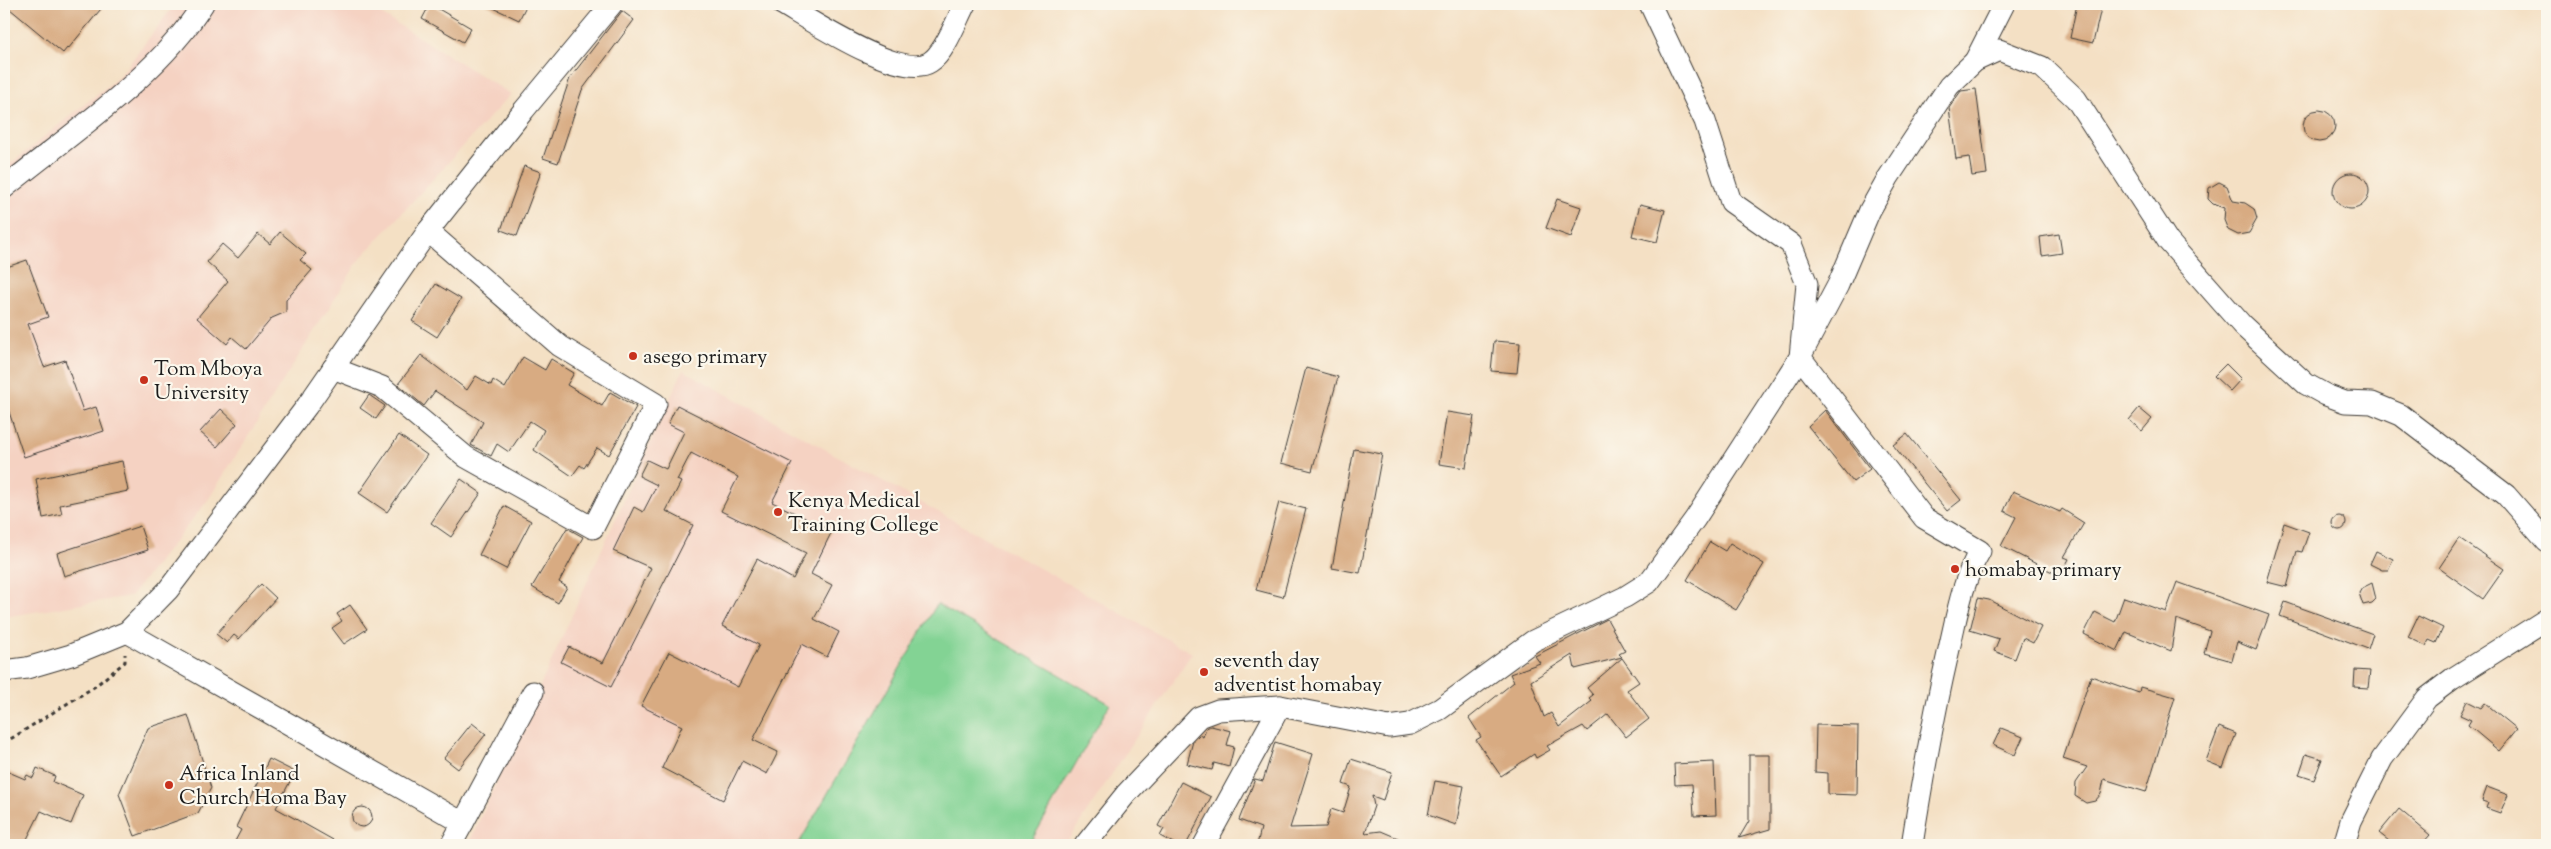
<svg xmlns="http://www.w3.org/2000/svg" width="2551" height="849" viewBox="0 0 2551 849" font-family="'Sorts Mill Goudy',serif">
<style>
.built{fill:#f5d2c2}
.green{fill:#83d394;stroke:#507858}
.building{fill:#d8ab82}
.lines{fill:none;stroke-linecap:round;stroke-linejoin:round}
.minor-casing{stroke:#3c3935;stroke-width:23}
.path{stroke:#3c3935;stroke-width:3;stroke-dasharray:4 4;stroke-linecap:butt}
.minor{stroke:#fff;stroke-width:21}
.poi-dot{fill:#c8321e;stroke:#fbf7ec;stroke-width:2}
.labels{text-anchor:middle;stroke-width:4.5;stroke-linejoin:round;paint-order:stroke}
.poi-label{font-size:21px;fill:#1c1c1c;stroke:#fbf7ec;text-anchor:start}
</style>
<rect width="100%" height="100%" fill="#fbf7ec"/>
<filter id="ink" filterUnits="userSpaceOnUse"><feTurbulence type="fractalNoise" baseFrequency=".02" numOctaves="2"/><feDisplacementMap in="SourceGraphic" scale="10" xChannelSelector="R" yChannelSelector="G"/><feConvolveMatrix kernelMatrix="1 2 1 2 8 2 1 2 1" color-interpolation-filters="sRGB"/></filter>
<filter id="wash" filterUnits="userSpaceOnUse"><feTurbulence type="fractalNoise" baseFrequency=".0096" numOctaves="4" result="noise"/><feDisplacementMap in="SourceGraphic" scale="20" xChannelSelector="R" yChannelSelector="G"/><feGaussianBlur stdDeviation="1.12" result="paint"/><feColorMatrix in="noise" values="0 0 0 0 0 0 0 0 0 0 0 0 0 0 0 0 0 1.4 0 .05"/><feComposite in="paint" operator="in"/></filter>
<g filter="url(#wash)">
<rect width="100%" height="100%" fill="#f4e0c4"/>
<g class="built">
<path d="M175,4H365L511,94L359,260L208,500L131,596L4,617V169L120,76Z"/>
<path d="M683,370L1192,653L1065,845H468Z"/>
</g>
<path class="green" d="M937,604L1110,704L1029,845H798Z"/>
<g id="blocks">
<g class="building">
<path d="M4,4H105L68,49L67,48L63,53Z"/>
<path d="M430,4L471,28L463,42L422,19Z"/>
<path d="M485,4H527L519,20Z"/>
<path d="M2077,4H2102L2093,43L2070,38Z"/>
<path d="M622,11L634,20L582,90L558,163L543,158L570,78Z"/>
<path d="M1976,89L1987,174L1972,176L1969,157L1956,159L1949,108L1961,91Z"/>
<circle cx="2319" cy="126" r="16"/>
<path d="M524,166L541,172L517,236L501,230Z"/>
<circle cx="2351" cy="191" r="18"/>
<path d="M2219,182L2227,186L2233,201L2245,203L2254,209L2257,219L2249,233L2238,235L2228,230L2224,220L2225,208L2213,204L2208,199L2209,188Z"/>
<path d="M1557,199L1581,207L1571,237L1546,228Z"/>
<path d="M1640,204L1665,210L1657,242L1632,236Z"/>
<path d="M280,232L306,254L300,260L312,270L286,300V312L272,318L246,349L232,337L227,344L197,318L228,281L207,262L222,244L238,258L258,234L270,244Z"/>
<path d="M2059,234L2062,253L2042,256L2040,237Z"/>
<path d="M27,260L48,317L28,324L44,367L65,360L83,411L96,407L104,431L24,457L4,397V268Z"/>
<path d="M436,284L461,299L437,337L412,321Z"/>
<path d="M1494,341L1520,343L1517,373L1491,371Z"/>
<path d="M421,355L467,390L476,376L491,385L493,380L505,388L523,357L545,370L551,359L574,373L567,385L602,406L610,392L636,407L609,455L597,448L584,468L580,465L572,476L534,450L544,430L530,421L509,452L497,444L491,456L471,445L483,422L435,391L424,406L398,384Z"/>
<path d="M2226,364L2241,379L2230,391L2214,376Z"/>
<path d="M1306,368L1338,377L1312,471L1281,463Z"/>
<path d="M369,395L385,406L376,419L360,408Z"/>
<path d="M677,405L792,463L772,502L832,531L811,574L832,585L814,619L839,632L827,657L802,644L753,740L778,752L767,774L742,761L723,800L662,768L682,726L641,706L669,652L738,687L759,645L722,626L757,559L793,579L806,553L721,511L738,477L691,453L677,480L681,482L666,511L693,525L611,687L561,662L569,647L603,663L651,568L613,551L634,507L643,512L657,485L639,476L647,460L666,469L684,432L668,424Z"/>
<path d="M2139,408L2152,419L2142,431L2129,420Z"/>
<path d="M221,409L237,424L217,447L200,432Z"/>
<path d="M1825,410L1870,469L1853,482L1808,426Z"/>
<path d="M1447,412L1474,416L1466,468L1439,464Z"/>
<path d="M1907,434L1961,500L1947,511L1893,445Z"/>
<path d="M399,435L427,455L387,512L359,493Z"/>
<path d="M1354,449L1382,454L1360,573L1332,568Z"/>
<path d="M122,461L128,491L60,505L62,514L43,518L36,479Z"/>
<path d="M461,479L481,493L451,537L431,523Z"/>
<path d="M2013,491L2060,512L2062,509L2084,523L2064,557L2069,559L2060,576L2001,546L2016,517L2004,511Z"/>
<path d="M1279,502L1306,509L1283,597L1256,590Z"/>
<path d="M504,506L531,521L506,569L479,555Z"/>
<circle cx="2339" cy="523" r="7"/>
<path d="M2284,523L2309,532L2302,552L2297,551L2287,587L2267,582Z"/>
<path d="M140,526L148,550L64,576L57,553Z"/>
<path d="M567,528L583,537L559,582L567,587L558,603L532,587Z"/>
<path d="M2459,538L2504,569L2483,599L2439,568Z"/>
<path d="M1710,542L1725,551L1730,543L1764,564L1736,610L1687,580Z"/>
<path d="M2376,551L2393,559L2388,570H2382L2370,564Z"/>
<path d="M2177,582L2269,615L2256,650L2237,642L2232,661L2204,653L2210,631L2176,619L2171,651L2126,632L2117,651L2084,634L2095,612L2115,622L2124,597L2166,612Z"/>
<path d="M2372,583L2376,599L2372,603L2363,605L2359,593L2362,588Z"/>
<path d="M261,584L276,598L239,639L234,635L227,643L216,634Z"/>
<path d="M1978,598L1989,600L2041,627L2033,643L2023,638L2015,659L1994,651L1999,639L1970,630Z"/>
<path d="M2285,602L2373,634L2368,649L2280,616Z"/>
<path d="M350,605L367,629L344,644L332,628L342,621L337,614Z"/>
<path d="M2418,616L2443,628L2436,643L2429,640L2426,646L2408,637Z"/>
<path d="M1607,619L1625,651L1619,654L1622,657L1575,669L1572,655L1531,681L1544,717L1551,713L1559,727L1592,701L1589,698L1593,695L1587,688L1622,658L1639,682L1627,690L1649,719L1626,737L1608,714L1587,731L1583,726L1547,746L1550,750L1536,758L1534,754L1501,776L1476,740L1481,737L1469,718L1514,682L1510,674L1540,663L1535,656Z"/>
<path d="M2355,670L2370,671L2368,688L2354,687Z"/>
<path d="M2091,676L2139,693L2140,687L2175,697L2146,792L2104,779L2101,794L2095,801L2086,803L2075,796L2076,783L2087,767L2063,759Z"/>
<path d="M2467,701L2481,708L2485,703L2517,729L2499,751L2468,725L2471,720L2460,715Z"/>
<path d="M188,715L211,788L198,813L135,836L119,794L148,728Z"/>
<path d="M472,723L486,734L458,769L444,758Z"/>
<path d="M1816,725L1858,726L1857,795L1828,794V773L1815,772Z"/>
<path d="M1211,726L1231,731L1227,745L1234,747L1229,767L1214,763L1212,770L1187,764L1193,741L1199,735L1203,737L1206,728Z"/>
<path d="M2219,727L2236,734L2223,768L2206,761Z"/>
<path d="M2001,728L2023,737L2015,755L1993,745Z"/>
<path d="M1275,742L1313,754L1290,828L1326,827L1331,809L1343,813L1351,787L1343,784L1351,759L1392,772L1383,800L1372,796L1374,806L1365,833L1381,831L1414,845H1257L1261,828L1239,820L1255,779L1263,781Z"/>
<path d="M2306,754L2322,759L2314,780L2299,775Z"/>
<path d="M1749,755H1770V829L1739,838L1749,821Z"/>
<path d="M269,759L295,772L276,808L342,845H233L241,830L236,827Z"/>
<path d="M1714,762L1716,815L1694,816L1692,784L1675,785L1674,764Z"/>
<path d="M37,768L55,776L53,782L83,795L71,824L41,811L24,845H4V770L25,779L27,775L33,778Z"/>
<path d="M1435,781L1464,786L1456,825L1428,815Z"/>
<path d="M1181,782L1211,797L1186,845H1177L1160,836L1164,829L1158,826Z"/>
<path d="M2487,787L2508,795L2500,813L2486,808L2488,803L2482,801Z"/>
<circle cx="362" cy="817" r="10"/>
<path d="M2399,809L2430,835L2421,845H2394L2379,833Z"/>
</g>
</g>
</g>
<g filter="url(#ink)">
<use href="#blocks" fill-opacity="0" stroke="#3c3935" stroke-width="1"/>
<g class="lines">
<g class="minor-casing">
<g id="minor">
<path d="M782,4C810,20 901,81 930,62C945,53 957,19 965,4"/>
<path d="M1975,61L2004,4"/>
<path d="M4,188C69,135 159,75 203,4"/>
<path d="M333,368L382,387L466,457L593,528L656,404L560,346L428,231"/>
<path d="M127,632L463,823L451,845"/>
<path d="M4,671L27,668L71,655L127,632L168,590L307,406L428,231L524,110L612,4"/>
<path d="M463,823L533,692"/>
<path d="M1085,845L1126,794L1199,717L1218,710L1280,706L1389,727L1410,724L1440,709L1533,641L1625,597L1649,582L1695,519L1800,357L1807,284L1791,244L1731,202L1705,121L1650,4"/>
<path d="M1204,845L1280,706"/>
<path d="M1912,845C1922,780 1934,714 1949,649C1957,615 1962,581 1980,551L1924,518L1800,357L1838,285L1870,210L1888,178L1949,86L1975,61L1999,50L2042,67L2076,99L2168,241L2242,325L2306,384L2326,395L2345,402L2372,403L2401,415L2506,495L2547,542"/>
<path d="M2344,845L2351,821L2382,759L2427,698L2452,679L2547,619"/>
</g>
</g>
<path class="path" d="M4,743L94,687L125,662V654"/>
<use href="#minor" class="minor"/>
</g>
</g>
<g class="poi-dot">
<circle cx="633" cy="356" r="5"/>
<circle cx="144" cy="380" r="5"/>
<circle cx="778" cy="512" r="5"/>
<circle cx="1955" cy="569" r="5"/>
<circle cx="1204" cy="672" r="5"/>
<circle cx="169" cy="785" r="5"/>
</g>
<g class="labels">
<g class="poi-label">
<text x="643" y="363">asego primary</text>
<text x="154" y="375">Tom Mboya<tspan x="154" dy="24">University</tspan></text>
<text x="788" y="507">Kenya Medical<tspan x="788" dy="24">Training College</tspan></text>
<text x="1965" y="576">homabay primary</text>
<text x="1214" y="667">seventh day<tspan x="1214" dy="24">adventist homabay</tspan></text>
<text x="179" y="780">Africa Inland<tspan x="179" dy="24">Church Homa Bay</tspan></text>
</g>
</g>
<rect width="2551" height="849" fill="none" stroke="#fbf7ec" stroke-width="20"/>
</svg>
